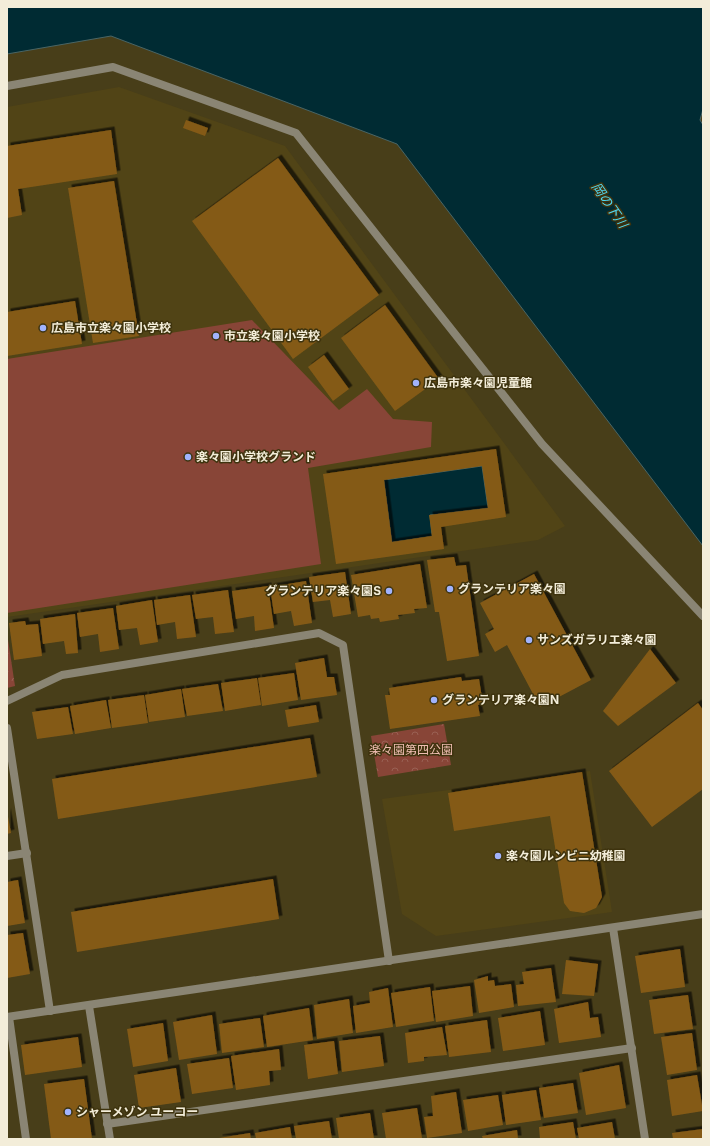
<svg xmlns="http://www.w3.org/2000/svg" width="710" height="1146" viewBox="0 0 710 1146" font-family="Inter,'Noto Sans JP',sans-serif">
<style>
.built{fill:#514416}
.green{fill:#884537}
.park{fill:url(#park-crowns)}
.water{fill:#002b33;stroke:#496565}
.building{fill:#845a17;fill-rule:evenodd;filter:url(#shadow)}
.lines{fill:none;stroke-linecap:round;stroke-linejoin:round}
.minor{stroke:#8a8574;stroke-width:8}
.tertiary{stroke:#8a8574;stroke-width:8}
.poi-dot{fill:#a1b3fd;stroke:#3e330e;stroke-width:1.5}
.labels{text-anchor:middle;stroke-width:3;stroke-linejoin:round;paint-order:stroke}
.poi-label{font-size:12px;font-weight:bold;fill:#f3edd9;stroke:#3e330e;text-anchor:start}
.park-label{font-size:12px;fill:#efbdb1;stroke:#3e330e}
.water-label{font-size:13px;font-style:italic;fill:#51d8f2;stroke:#3e330e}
</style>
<defs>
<pattern id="park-crowns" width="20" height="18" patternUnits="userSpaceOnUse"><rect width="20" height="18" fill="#884537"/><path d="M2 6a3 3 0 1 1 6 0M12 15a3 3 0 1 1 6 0" fill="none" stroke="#996053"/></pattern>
<filter id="shadow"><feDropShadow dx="3.5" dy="-3.5" stdDeviation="0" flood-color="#0009"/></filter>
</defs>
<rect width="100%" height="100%" fill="#483e19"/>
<g class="built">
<path d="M119,87L285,146L565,526L538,540L7,617V107Z"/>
<path d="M590,771L612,912L436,936L402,914L382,799Z"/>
</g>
<path class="green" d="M252,320L339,410L367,389L393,419L432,422L431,447L308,468L321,564L7,613V359Z"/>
<g class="park">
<path d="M7,633L15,686L7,688Z"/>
<path d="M444,724L451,765L378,777L371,736Z"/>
</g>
<g class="water">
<path d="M7,7H703V109L700,120L703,125V546L397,144L111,36L7,54Z"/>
<path d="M482,466L488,508L430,515L432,536L392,542L384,480Z"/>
</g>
<g class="building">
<path d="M186,120L208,128L205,136L183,128Z"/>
<path d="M111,130L117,174L18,189L22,215L7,218V146Z"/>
<path d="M278,158L379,295L293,359L192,221Z"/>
<path d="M114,181L139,336L93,343L68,188Z"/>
<path d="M75,301L82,344L7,356V312Z"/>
<path d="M385,305L439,379L395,411L341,338Z"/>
<path d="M324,355L349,389L333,401L308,367Z"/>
<path d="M496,449L506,517L441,527L444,549L336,564L323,474ZM482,466L488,508L429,515L432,536L392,542L384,480Z"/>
<path d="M454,557L456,566L466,565L479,656L447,661L439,612H435L427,560Z"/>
<path d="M420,564L427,608L414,609L415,613L398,615L399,619L380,622L379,618L371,619L370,615L358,617L351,575Z"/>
<path d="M345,572L351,614L333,617L330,600L313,602L309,577Z"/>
<path d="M534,574L591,680L540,707L507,645L495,652L485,634L494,629L480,603Z"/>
<path d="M306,581L312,623L294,626L291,611L274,614L270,587Z"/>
<path d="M268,586L274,628L255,631L254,616L236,619L232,591Z"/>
<path d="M228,590L234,632L215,634L213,617L196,619L192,595Z"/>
<path d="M190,595L196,637L177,639L175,622L157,625L154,600Z"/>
<path d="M152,600L158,642L140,645L137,628L119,630L116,606Z"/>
<path d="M113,608L119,649L100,652L98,634L80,637L77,613Z"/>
<path d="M75,614L78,653L66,654L64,641L43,644L40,619Z"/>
<path d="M25,621L26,625L38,624L42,656L14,660L9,623Z"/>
<path d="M650,649L676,683L618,726L603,711Z"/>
<path d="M324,658L327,677H334L337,695L301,700L295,663Z"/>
<path d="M294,673L298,700L262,706L258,678Z"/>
<path d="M461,677L462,681L479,679L483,704L478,705L480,716L390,729L385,695H390L389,688Z"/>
<path d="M257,678L261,705L225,711L221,683Z"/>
<path d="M218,684L223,711L187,716L182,689Z"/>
<path d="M181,689L185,717L149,722L145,695Z"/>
<path d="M144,695L148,723L112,728L108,700Z"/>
<path d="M106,700L111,728L75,734L70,706Z"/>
<path d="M698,703L703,710V789L652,827L609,771Z"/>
<path d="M316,705L319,722L288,727L285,710Z"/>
<path d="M68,707L73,734L37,739L32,712Z"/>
<path d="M310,738L317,777L58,819L52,779Z"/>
<path d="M582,772L602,897L596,908L584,913L570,911L564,903L550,816L454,831L448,793Z"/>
<path d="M7,811L11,833L7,834Z"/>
<path d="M273,879L279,919L77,952L71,912Z"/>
<path d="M18,880L25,923L7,926V882Z"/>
<path d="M23,933L30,974L7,978V935Z"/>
<path d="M680,949L685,987L641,993L635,956Z"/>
<path d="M566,960L598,964L594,996L562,994Z"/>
<path d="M551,968L556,1002L518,1006L516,985L524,984L522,972Z"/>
<path d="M488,976V981L494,980L495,986L511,984L514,1007L479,1013L474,980Z"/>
<path d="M470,986L473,1016L436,1022L432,991Z"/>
<path d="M430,987L434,1021L396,1027L391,993Z"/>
<path d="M388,988L393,1027L356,1033L353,1006L370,1003L369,992Z"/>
<path d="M688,995L693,1029L654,1034L649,1000Z"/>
<path d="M349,999L353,1033L317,1039L314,1005Z"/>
<path d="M588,1002L590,1018L598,1017L601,1037L559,1043L554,1009Z"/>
<path d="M309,1008L313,1040L267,1047L263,1016Z"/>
<path d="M540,1011L545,1045L503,1051L498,1018Z"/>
<path d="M212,1015L217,1054L179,1060L173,1022Z"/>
<path d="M260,1018L264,1047L222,1053L219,1024Z"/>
<path d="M487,1020L491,1052L449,1057L445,1026Z"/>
<path d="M163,1023L168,1061L133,1067L127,1029Z"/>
<path d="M442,1027L447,1055L424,1057V1061L408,1063L405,1033Z"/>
<path d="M692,1033L697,1070L667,1075L661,1037Z"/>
<path d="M380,1036L384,1066L342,1072L339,1041Z"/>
<path d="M78,1037L82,1067L25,1075L21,1045Z"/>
<path d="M334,1041L338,1074L308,1079L304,1045Z"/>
<path d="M279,1049L281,1070L269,1071L270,1085L236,1090L231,1056Z"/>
<path d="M229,1058L233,1088L192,1094L187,1064Z"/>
<path d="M619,1065L626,1108L586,1115L579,1073Z"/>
<path d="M176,1068L181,1102L139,1108L134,1075Z"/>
<path d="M697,1075L703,1111L672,1116L667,1080Z"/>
<path d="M84,1079L92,1139H51L44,1084Z"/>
<path d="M573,1083L578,1113L544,1118L539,1088Z"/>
<path d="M536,1090L541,1120L506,1125L502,1095Z"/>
<path d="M456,1092L462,1133L427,1138L424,1117L433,1116L431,1096Z"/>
<path d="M498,1095L503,1125L468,1131L463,1100Z"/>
<path d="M417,1108L422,1138L386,1139L382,1113Z"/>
<path d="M370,1113L374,1139H339L336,1118Z"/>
<path d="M329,1121L332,1139H296L294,1126Z"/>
<path d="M573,1122L576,1139H540L539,1127Z"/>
<path d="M612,1122L615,1139H579L577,1128Z"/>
<path d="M290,1127L292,1139H256L255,1133Z"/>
<path d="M703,1129V1139H673L672,1133Z"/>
<path d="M517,1130L518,1139H483L482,1136Z"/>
<path d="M250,1133L251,1139H219V1138Z"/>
</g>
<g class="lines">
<g class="minor">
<path d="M7,86L113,67L296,133L542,444L703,616"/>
<path d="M7,701L62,675L319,633L343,645L389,961"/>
<path d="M7,728L50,1011"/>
<path d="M7,856L27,853"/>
<path d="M613,928L645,1139"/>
<path d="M89,1006L110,1139"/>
<path d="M9,1017L26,1139"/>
<path d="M107,1124L632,1048"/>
</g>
<path class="tertiary" d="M7,1017L703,914"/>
</g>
<g class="poi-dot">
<circle cx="43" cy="328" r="4"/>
<circle cx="216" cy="336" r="4"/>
<circle cx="416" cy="383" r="4"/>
<circle cx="188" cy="457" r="4"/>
<circle cx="450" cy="589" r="4"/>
<circle cx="389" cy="591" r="4"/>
<circle cx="529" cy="640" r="4"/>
<circle cx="434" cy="700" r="4"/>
<circle cx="498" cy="856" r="4"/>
<circle cx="68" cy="1112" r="4"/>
</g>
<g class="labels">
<g class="poi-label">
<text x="51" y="332">広島市立楽々園小学校</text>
<text x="224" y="340">市立楽々園小学校</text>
<text x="424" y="387">広島市楽々園児童館</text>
<text x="196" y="461">楽々園小学校グランド</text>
<text x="458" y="593">グランテリア楽々園</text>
<text x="381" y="595" text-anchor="end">グランテリア楽々園S</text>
<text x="537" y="644">サンズガラリエ楽々園</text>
<text x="442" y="704">グランテリア楽々園N</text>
<text x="506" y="860">楽々園ルンビニ幼稚園</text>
<text x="76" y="1116">シャーメゾン ユーコー</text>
</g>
<g class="park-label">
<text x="411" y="754">楽々園第四公園</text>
</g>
<g class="water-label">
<text transform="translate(610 205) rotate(55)" y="5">岡の下川</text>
</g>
</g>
<rect width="710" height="1146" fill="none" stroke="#f3edd9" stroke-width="16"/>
</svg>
